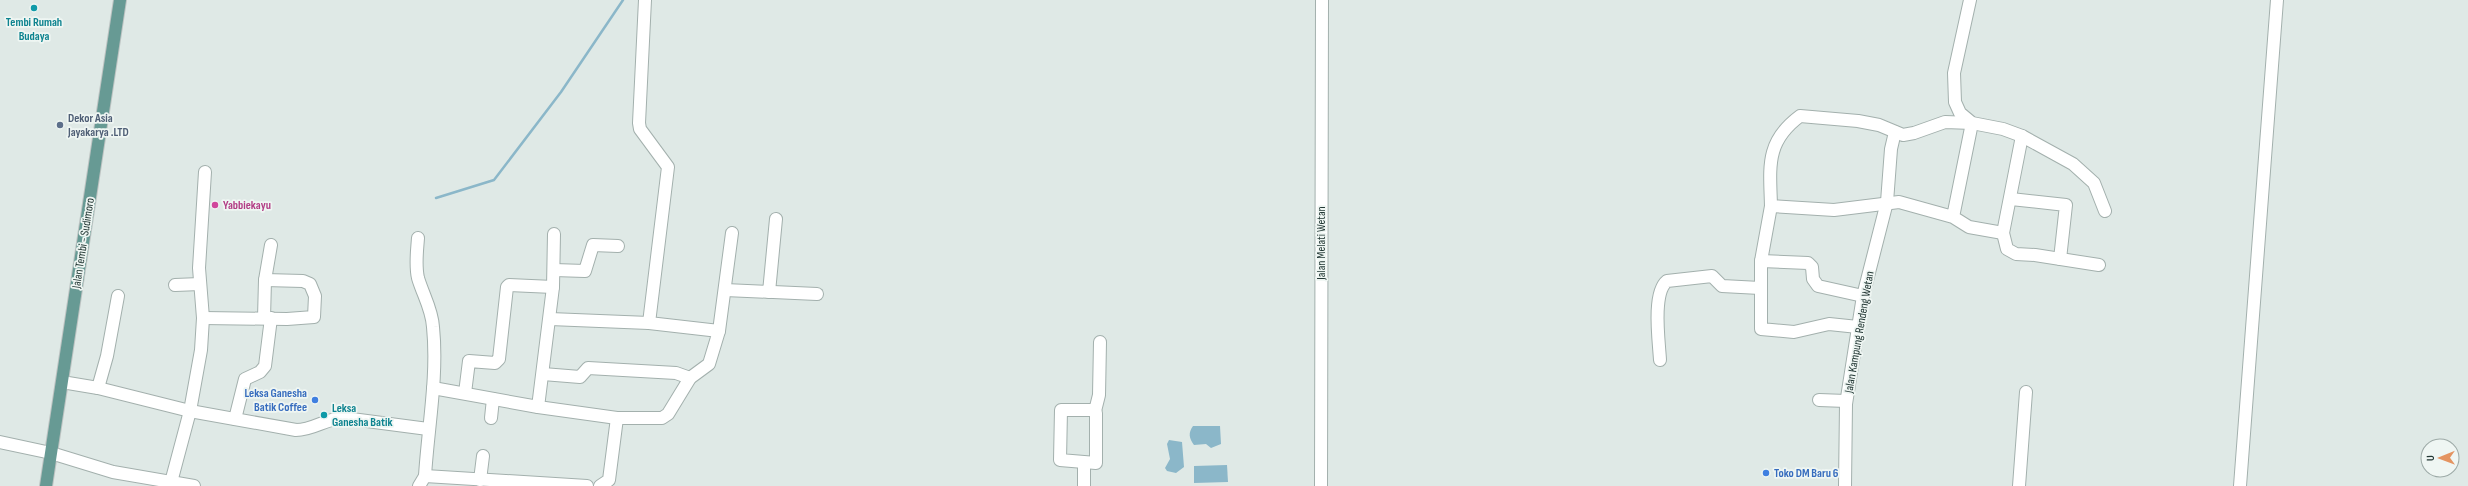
<svg xmlns="http://www.w3.org/2000/svg" width="2468" height="486" viewBox="0 0 2468 486" font-family="'Sofia Sans Condensed',sans-serif">
<style>
.water{fill:#8bb7c9}
.lines{fill:none;stroke-linecap:round;stroke-linejoin:round}
.stream{stroke:#8bb7c9;stroke-width:2.5}
.minor-casing{stroke:#a3b0ad;stroke-width:14}
.major-casing{stroke:#bdc3c2;stroke-width:14}
.minor{stroke:#fff;stroke-width:12}
.major{stroke:#679a94;stroke-width:12}
.culture-dot{fill:#0f9aa8;stroke:#eff6f3;stroke-width:1.5}
.service-dot{fill:#5c6f8a;stroke:#eff6f3;stroke-width:1.5}
.hotel-dot{fill:#d1479c;stroke:#eff6f3;stroke-width:1.5}
.shop-dot{fill:#3f7fe0;stroke:#eff6f3;stroke-width:1.5}
.labels{text-anchor:middle;stroke-width:3.5;stroke-linejoin:round;paint-order:stroke}
.culture-label{font-size:12px;font-weight:bold;fill:#0d838f;stroke:#eff6f3}
.service-label{font-size:12px;font-weight:bold;fill:#4e5e75;stroke:#eff6f3;text-anchor:start}
.hotel-label{font-size:12px;font-weight:bold;fill:#b23c85;stroke:#eff6f3;text-anchor:start}
.street-label{font-size:12px;fill:#223734;stroke:#eff6f3}
.shop-label{font-size:12px;font-weight:bold;fill:#366cbe;stroke:#eff6f3;text-anchor:end}
</style>
<rect width="100%" height="100%" fill="#dfe9e6"/>
<g class="water">
<path d="M1193,426H1220L1221,444L1211,448L1206,444L1194,445C1189,438 1188,433 1193,426Z"/>
<path d="M1169,440L1182,442L1184,467L1176,473L1167,471L1165,468L1170,459L1167,444Z"/>
<path d="M1227,465L1228,482L1194,483V466Z"/>
</g>
<g class="lines">
<path class="stream" d="M436,198L494,180L561,92L623,0"/>
<g class="minor-casing">
<g id="minor">
<path d="M645,0L639,123L640,129L668,167L649,323"/>
<path d="M1970,0L1954,73L1955,102L1960,113L1972,123L2003,129L2022,136L2073,164L2094,183L2105,211"/>
<path d="M2022,136L2003,233L2007,249L2016,254L2035,255L2099,265"/>
<path d="M2011,199L2066,205L2060,259"/>
<path d="M1771,206L1761,261V329L1794,332L1829,324L1858,327"/>
<path d="M1953,217L1972,123L1945,122L1914,133L1903,135L1879,125L1858,121L1800,116C1765,142 1770,167 1771,206L1834,210L1899,202L1953,217L1969,227L2003,233"/>
<path d="M418,238C417,252 415,265 418,278C423,295 432,309 433,327C438,376 428,427 425,476L419,486"/>
<path d="M1761,261L1808,263L1812,267L1813,279L1818,286L1863,296"/>
<path d="M554,270L585,271L593,245L618,246"/>
<path d="M175,285L200,284"/>
<path d="M725,290L817,294"/>
<path d="M769,292L776,219"/>
<path d="M203,318L287,319L314,317L315,296L310,284L303,281L265,280"/>
<path d="M264,318L265,280L271,245"/>
<path d="M719,331L732,233"/>
<path d="M1660,360C1659,342 1652,293 1667,281L1712,276L1722,286L1760,288"/>
<path d="M543,374L580,377L588,368L676,373L690,378"/>
<path d="M62,382L98,388L190,411L296,430C314,430 326,418 344,418L428,429"/>
<path d="M98,388L107,356L118,296"/>
<path d="M433,388L538,407L553,287L554,234"/>
<path d="M465,393L469,361L495,363L499,359L507,287L509,285L553,287"/>
<path d="M1819,400L1846,401"/>
<path d="M538,407L617,418H662L668,414L690,378L709,364L719,331L649,323L550,319"/>
<path d="M1061,410H1093L1096,413V463L1060,460Z"/>
<path d="M1095,411L1099,395L1100,342"/>
<path d="M491,418L493,399"/>
<path d="M235,419L245,379L260,372L265,366L271,318"/>
<path d="M0,442L51,453L113,472L194,486"/>
<path d="M1084,463V486"/>
<path d="M425,476L587,486"/>
<path d="M480,480L483,456"/>
<path d="M170,486L190,411L201,350L203,318L199,268L205,172"/>
<path d="M600,486L609,480L617,418"/>
<path d="M1321,486L1322,0"/>
<path d="M1845,486L1846,404L1863,296L1887,202L1891,149L1895,132"/>
<path d="M2019,486L2026,392"/>
<path d="M2240,486L2277,0"/>
</g>
</g>
<g class="major-casing">
<path id="major" d="M46,486L120,0"/>
</g>
<use href="#minor" class="minor"/>
<use href="#major" class="major"/>
</g>
<g class="culture-dot">
<circle cx="34" cy="8" r="4"/>
<circle cx="324" cy="415" r="4"/>
</g>
<circle class="service-dot" cx="60" cy="125" r="4"/>
<circle class="hotel-dot" cx="215" cy="205" r="4"/>
<g class="shop-dot">
<circle cx="315" cy="400" r="4"/>
<circle cx="1766" cy="473" r="4"/>
</g>
<g class="labels">
<g class="culture-label">
<text x="34" y="26">Tembi Rumah<tspan x="34" dy="14">Budaya</tspan></text>
<text x="332" y="412" text-anchor="start">Leksa<tspan x="332" dy="14">Ganesha Batik</tspan></text>
</g>
<g class="service-label">
<text x="68" y="122">Dekor Asia<tspan x="68" dy="14">Jayakarya .LTD</tspan></text>
</g>
<g class="hotel-label">
<text x="223" y="209">Yabbiekayu</text>
</g>
<g class="street-label">
<text transform="translate(83 243) rotate(-81)" y="4">Jalan Tembi - Sudimoro</text>
<text transform="translate(1321 243) rotate(-90)" y="4">Jalan Melati Wetan</text>
<text transform="translate(1859 332) rotate(-80)" y="4">Jalan Kampung Rendeng Wetan</text>
</g>
<g class="shop-label">
<text x="307" y="397">Leksa Ganesha<tspan x="307" dy="14">Batik Coffee</tspan></text>
<text x="1774" y="477" text-anchor="start">Toko DM Baru 6</text>
</g>
</g>
<g transform="translate(2440 458) rotate(269)"><circle r="19" fill="#eff6f3" stroke="#9daaa7"/>
<path d="M0-3L7 15L0 10L-7 15Z" fill="#e49461"/>
<text y="-6" font-size="11" font-weight="bold" text-anchor="middle" fill="#223734">U</text>
</g>
</svg>
